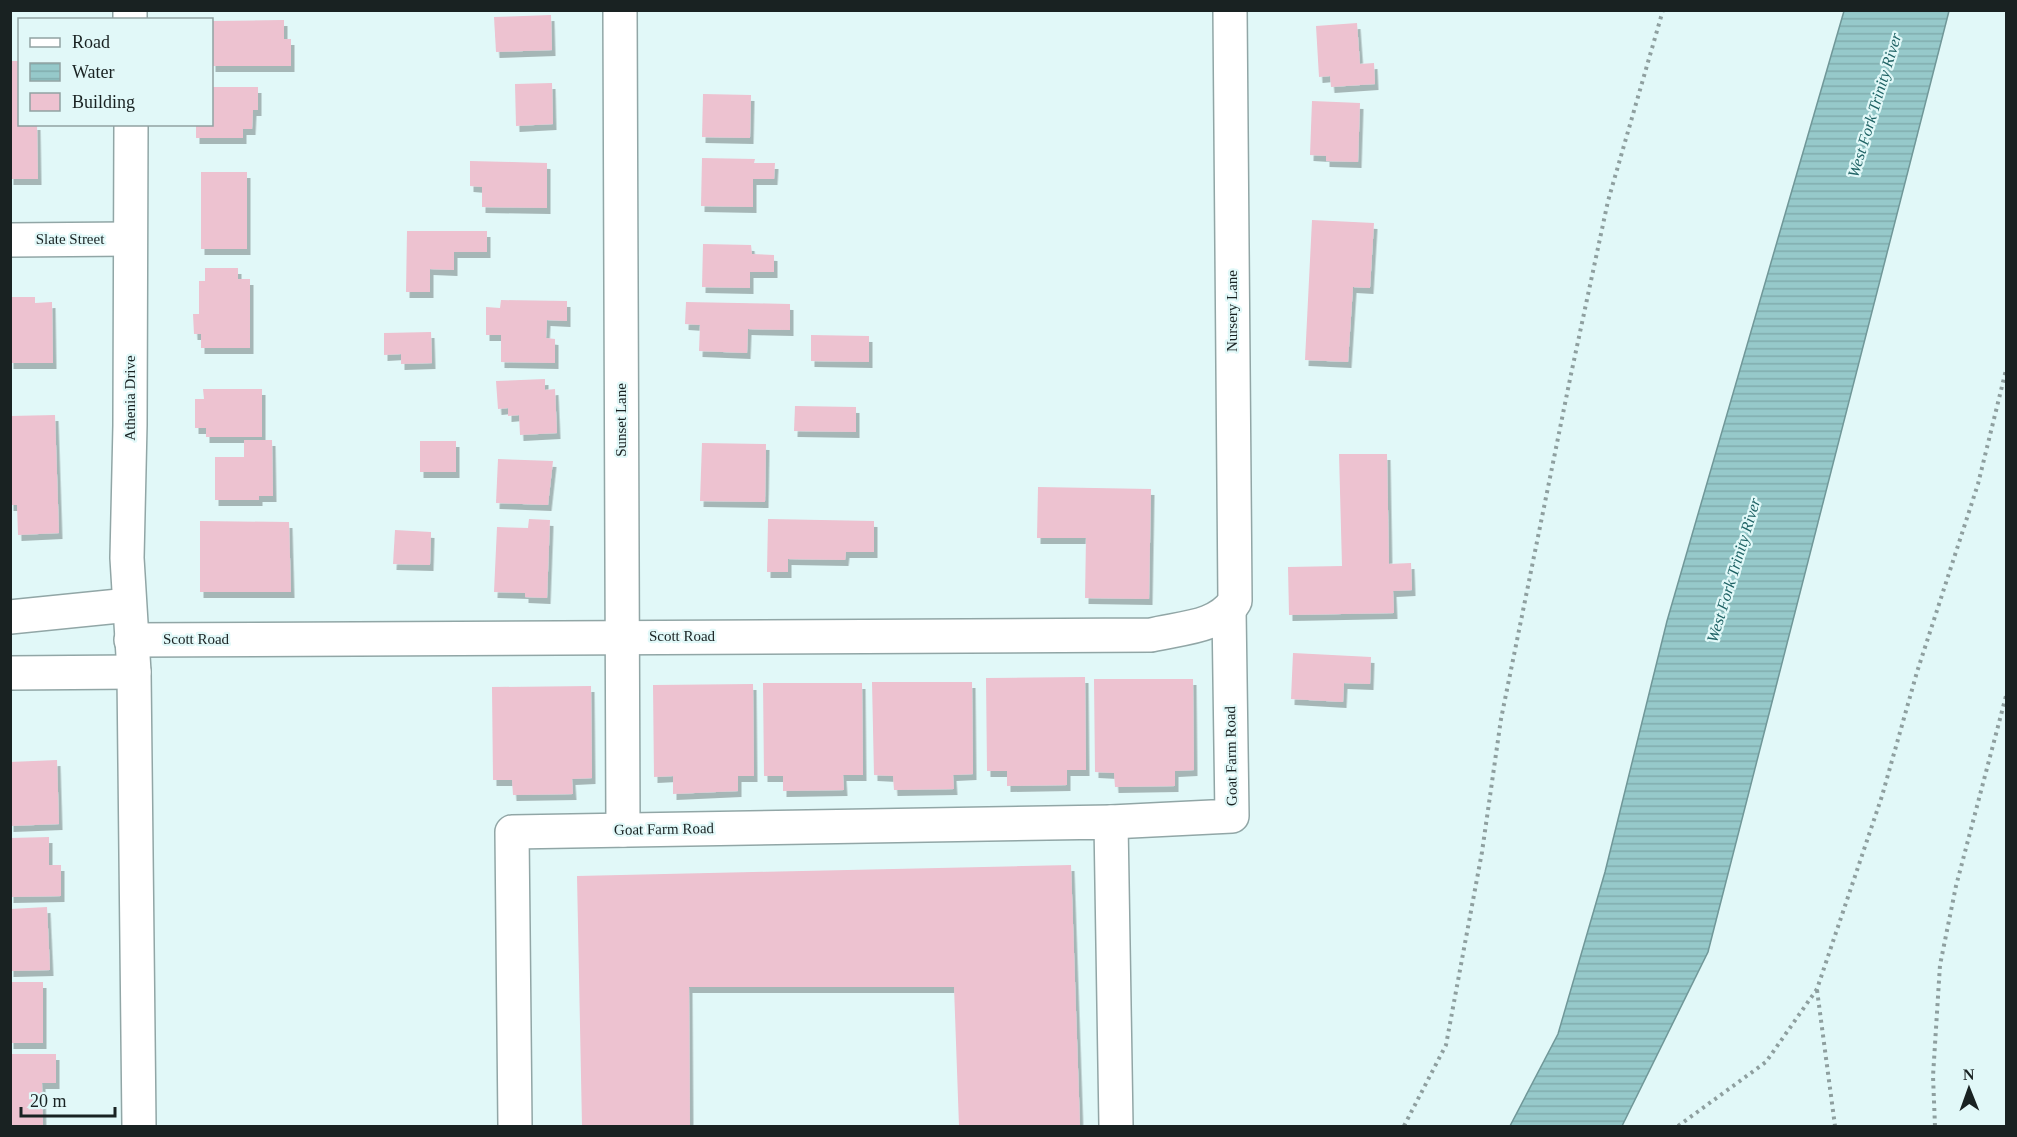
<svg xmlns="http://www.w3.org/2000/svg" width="2017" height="1137" viewBox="0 0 2017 1137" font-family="Georgia,serif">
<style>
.water{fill:url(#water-rules);stroke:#709798;stroke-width:1.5}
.building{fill:#edc2d0;filter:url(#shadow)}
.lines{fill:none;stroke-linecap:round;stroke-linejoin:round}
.street-casing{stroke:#91a6a6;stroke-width:36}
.path{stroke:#8e9f9f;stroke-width:4;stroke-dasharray:3 4.5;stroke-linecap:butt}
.street{stroke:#fff;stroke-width:33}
.labels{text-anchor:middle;stroke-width:4.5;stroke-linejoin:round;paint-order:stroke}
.street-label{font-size:15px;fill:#192222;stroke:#e1f8f8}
.water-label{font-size:16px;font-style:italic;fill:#1e6264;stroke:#e1f8f8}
</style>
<defs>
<pattern id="water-rules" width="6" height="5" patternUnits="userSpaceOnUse" patternTransform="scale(1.5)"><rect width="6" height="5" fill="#96c9ca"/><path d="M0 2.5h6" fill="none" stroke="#81acad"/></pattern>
<filter id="shadow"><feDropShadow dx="3.5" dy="6" stdDeviation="0" flood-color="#0004"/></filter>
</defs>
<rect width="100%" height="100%" fill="#e1f8f8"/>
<path class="water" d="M1844,11H1949L1708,952L1622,1126H1510L1558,1034L1605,872L1667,621Z"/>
<g class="building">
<path d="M551,15L552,50L496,52L494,17Z"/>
<path d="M284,20V39H291V66H212V21Z"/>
<path d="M1357,23L1360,64L1374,63L1375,84L1331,87L1330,76L1319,77L1316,26Z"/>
<path d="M10,61H20V124H37L38,179H10Z"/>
<path d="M552,83L553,124L516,126L515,84Z"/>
<path d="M212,87H258V110H253L252,129H243V138H196V124H212Z"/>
<path d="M703,94L751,95L750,138L702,137Z"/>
<path d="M1312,101L1360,103L1358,162L1326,161V156L1310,155Z"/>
<path d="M702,158L755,159L754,163H775L774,179H753V207L701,206Z"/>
<path d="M470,161L547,163V208L482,207V187L470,186Z"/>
<rect x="201" y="172" width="46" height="77"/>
<path d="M1312,220L1374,223L1370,288L1353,287L1348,362L1305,360Z"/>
<path d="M407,231H487V252H454V270L430,269V292H406Z"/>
<path d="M703,244L751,245L752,254L774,255V272H750V288L702,287Z"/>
<path d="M205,268H238V279H250V348H201V334H194L193,314H199V281H205Z"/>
<path d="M10,297H35V303L52,302L53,363H10Z"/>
<path d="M501,300L567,301V321L547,320L546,338L555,339V363L501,362V335H486V307L500,308Z"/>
<path d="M686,302L790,304V330L748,329L747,353L699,351L700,325L685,324Z"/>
<path d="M431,332L432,363L401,364V354L384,355V333Z"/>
<path d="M811,335L869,336V362L811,361Z"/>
<path d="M545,379V390L555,389L557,433L520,435L519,415L508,416V408L498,409L496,381Z"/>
<path d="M203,389H262V437H206V428H195V399H204Z"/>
<path d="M795,406L856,407V432L794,431Z"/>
<path d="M55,415L59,533L18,535L17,505H10V416Z"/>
<path d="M244,440H272L273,496H259V500H215V457H244Z"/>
<rect x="420" y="441" width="36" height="31"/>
<path d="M702,443L766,444L765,502L700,501Z"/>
<path d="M1339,454H1387L1389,564L1411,563L1412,590L1393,591L1394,613L1289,615L1288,567L1342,566Z"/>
<path d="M498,459L553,461L548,505L496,503Z"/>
<path d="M1038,487L1151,489L1149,599L1085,598L1086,538H1037Z"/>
<path d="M529,519L550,520L547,598L525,597V593L494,592L497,527L528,528Z"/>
<path d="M768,519L874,521V552H846L845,560L788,559V572H767Z"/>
<path d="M200,521L289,522L291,592H200Z"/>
<path d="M395,530L431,532L430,565L393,564Z"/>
<path d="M1293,653L1371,657L1370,684L1344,683L1343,702L1291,699Z"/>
<path d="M1085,677L1086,770H1067V785L1007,786V771H987L986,678Z"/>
<path d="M1094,679H1193L1194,770L1175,771V786L1115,787L1114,773L1095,772Z"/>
<path d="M872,682H972L973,774L953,775L954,789L894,790L893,776L874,775Z"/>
<path d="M763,683H862L863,775H843L844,790L783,791V776H764Z"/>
<path d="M753,684L754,776H738V791L673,794V776L654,777L653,685Z"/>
<path d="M591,686L592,778L572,779L573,794L513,795L512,780H493L492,687Z"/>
<path d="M57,760L59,824L10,826V762Z"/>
<path d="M49,837V865H61V896L10,897V838Z"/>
<path d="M1071,865L1080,1126H959L954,987H689L690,1126H582L577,876Z"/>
<path d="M47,907L50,970L10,971V909Z"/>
<rect x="10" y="982" width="33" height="61"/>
<path d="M10,1054H56V1083H42L43,1126H10Z"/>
</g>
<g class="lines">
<g class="street-casing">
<g id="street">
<path d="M130,10V20"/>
<path d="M620,10L623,830"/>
<path d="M131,124L130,425L127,558L134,672L139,1126"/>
<path d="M10,240L130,239"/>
<path d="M10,617L129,605"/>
<path d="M131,640L1151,635C1179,628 1219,628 1235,601L1230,10"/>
<path d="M10,673L134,672"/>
<path d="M1111,822L1232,816L1229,610"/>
<path d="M515,1126L512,832L1111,822L1116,1126"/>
</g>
</g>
<g class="path">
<path d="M1817,990L1835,1126"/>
<path d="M1404,1126L1446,1045L1482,852L1501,719L1570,379L1608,201L1663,10"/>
<path d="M1678,1126L1766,1062L1817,989L1882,796L1917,672L1978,484L2006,370"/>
<path d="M1935,1126L1933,1076L1940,965L1956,886L2006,696"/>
</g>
<use href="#street" class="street"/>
</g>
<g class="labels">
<g class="street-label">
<text x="70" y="244">Slate Street</text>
<text transform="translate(1232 311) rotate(-90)" y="5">Nursery Lane</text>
<text transform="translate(130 398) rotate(-90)" y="5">Athenia Drive</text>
<text transform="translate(621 420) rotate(-90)" y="5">Sunset Lane</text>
<text x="682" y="641">Scott Road</text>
<text x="196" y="644">Scott Road</text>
<text transform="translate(1231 756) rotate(-91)" y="5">Goat Farm Road</text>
<text transform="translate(664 829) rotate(-1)" y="5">Goat Farm Road</text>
</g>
<g class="water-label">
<text transform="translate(1874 105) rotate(-73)" y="6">West Fork Trinity River</text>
<text transform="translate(1733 570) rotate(-73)" y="6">West Fork Trinity River</text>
</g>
</g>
<rect width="2017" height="1137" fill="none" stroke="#192222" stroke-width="24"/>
<rect x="18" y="18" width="195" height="108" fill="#e1f8f8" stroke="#91a2a2" stroke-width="1.5"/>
<rect x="30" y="38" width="30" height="9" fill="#ffffff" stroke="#91a2a2" stroke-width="1.5"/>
<text x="72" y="48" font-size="18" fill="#192222">Road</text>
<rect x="30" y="63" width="30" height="18" fill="url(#water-rules)" stroke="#91a2a2" stroke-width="1.5"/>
<text x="72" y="78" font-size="18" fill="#192222">Water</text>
<rect x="30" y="93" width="30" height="18" fill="#edc2d0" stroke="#91a2a2" stroke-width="1.5"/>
<text x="72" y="108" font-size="18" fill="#192222">Building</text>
<g transform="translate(1969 1089) rotate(359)" stroke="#e1f8f8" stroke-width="4.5" paint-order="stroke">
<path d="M0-4.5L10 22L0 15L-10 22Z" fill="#192222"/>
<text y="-9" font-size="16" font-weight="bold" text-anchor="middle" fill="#192222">N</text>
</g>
<path d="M21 1107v9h94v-9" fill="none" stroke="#192222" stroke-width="3"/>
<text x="30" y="1107" font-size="18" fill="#192222" stroke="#e1f8f8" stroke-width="4.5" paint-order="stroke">20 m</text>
</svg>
